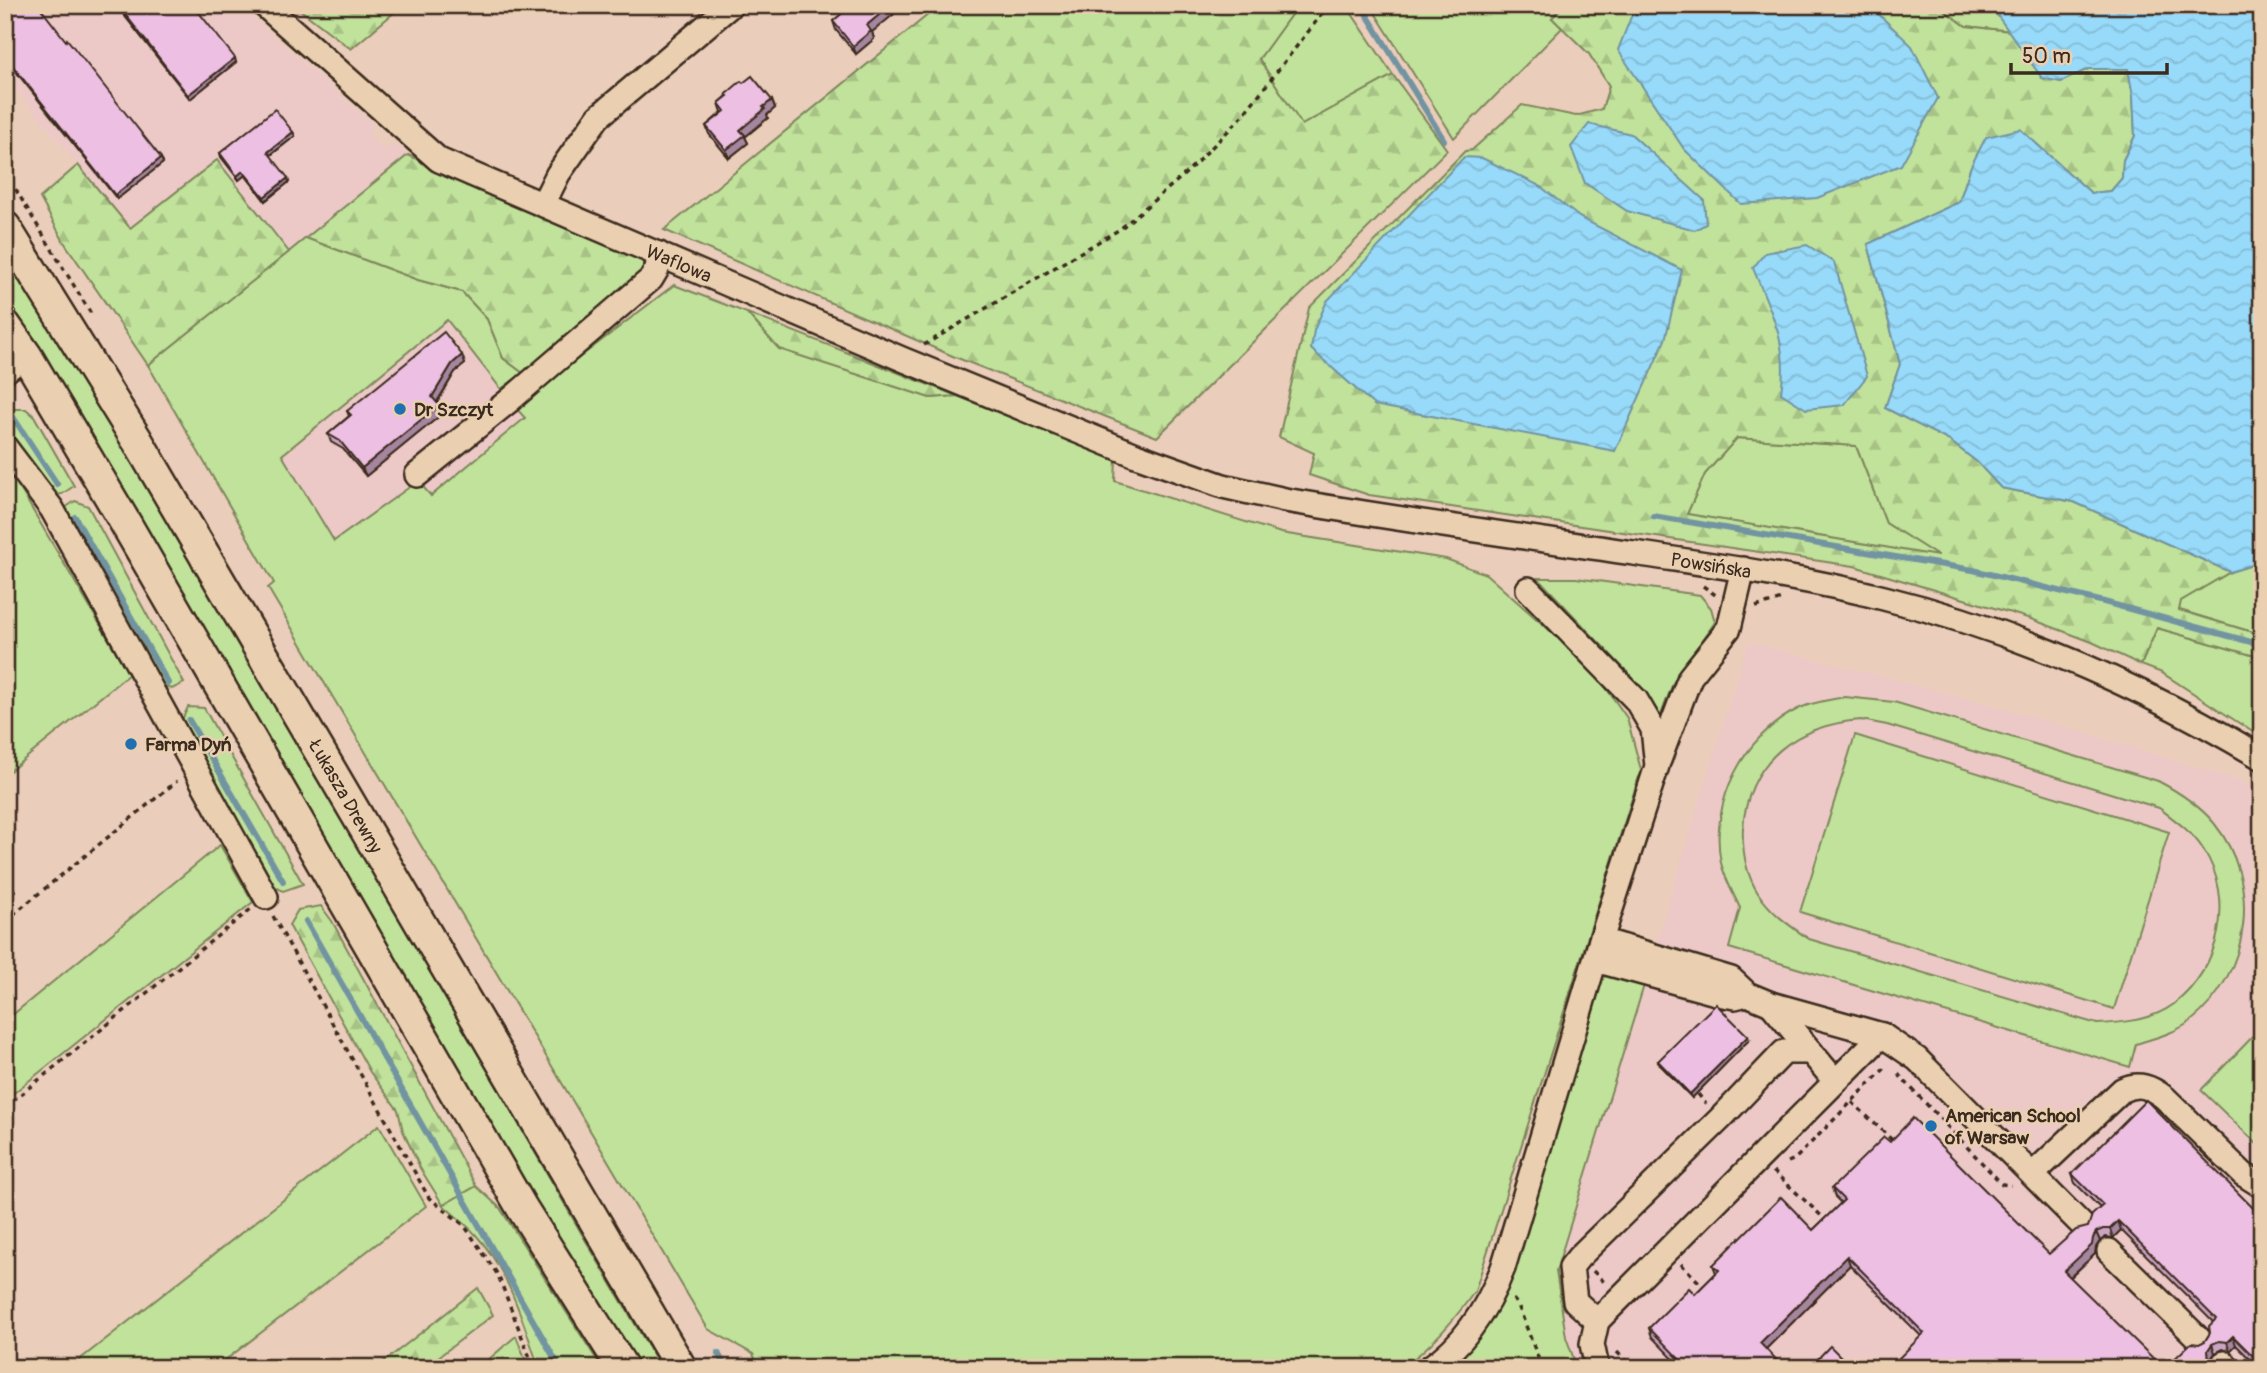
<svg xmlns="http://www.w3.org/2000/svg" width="2267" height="1373" viewBox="0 0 2267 1373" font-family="Pangolin,sans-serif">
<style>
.built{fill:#ecc9c7}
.green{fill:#c1e29b;stroke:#7e865c;stroke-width:2;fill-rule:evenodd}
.forest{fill:url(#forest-firs);stroke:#7e865c;stroke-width:2;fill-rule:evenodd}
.water{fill:url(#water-waves);stroke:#7294a1;stroke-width:2}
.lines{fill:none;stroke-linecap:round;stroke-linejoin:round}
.stream{stroke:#7294a1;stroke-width:6}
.minor-casing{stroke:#3b2a1e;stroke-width:28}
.major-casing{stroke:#3b2a1e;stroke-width:35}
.path{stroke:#3b2a1e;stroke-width:3.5;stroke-dasharray:5 5;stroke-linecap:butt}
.minor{stroke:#ead0b1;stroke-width:23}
.major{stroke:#ead0b1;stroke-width:30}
.wall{fill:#cca4c3;stroke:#3b2a1e;stroke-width:2}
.shaded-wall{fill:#a6869f;stroke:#3b2a1e;stroke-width:2}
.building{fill:#edbfe3;stroke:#3b2a1e;stroke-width:2}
.poi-dot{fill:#1f6fb2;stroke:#ead0b1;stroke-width:2.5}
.labels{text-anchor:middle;stroke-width:5;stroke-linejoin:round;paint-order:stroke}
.street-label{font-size:19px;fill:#3b2a1e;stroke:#ead0b1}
.poi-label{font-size:19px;font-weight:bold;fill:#3b2a1e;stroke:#ead0b1;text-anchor:start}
</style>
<defs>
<pattern id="forest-firs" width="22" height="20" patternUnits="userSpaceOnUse" patternTransform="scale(1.75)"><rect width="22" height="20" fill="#c1e29b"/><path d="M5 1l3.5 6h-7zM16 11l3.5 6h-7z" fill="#a7c285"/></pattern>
<pattern id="water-waves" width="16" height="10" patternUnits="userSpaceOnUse" patternTransform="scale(1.75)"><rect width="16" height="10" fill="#97daf9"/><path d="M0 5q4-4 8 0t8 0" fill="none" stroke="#83bbd5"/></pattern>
</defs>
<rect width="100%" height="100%" fill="#ebcdbb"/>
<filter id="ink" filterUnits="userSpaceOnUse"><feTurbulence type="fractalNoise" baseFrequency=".0143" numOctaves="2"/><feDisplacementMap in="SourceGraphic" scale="14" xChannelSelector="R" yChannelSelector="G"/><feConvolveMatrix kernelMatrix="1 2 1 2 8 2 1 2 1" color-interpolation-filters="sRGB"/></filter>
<g filter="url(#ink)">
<g class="built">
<path d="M5,5H239L372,123L370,137L384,149L396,145L408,155L289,252L217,160L130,228L5,76Z"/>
<path d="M448,320L525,417L431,496L417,481L334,541L282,456Z"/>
<path d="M1748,642L2000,707L2239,780L2262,794V1368H1577L1566,1337L1556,1271Z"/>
</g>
<g class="green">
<path d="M1298,5H1346L1393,75L1302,126L1259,59Z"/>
<path d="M1370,5H1564L1552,18L1562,28L1454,138Z"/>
<path d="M1936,5H1990L2010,31L1966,26Z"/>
<path d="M306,238L418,280L462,292L487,319L503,358L523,373L501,389L447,320L282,455L334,541L418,481L431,496L525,418L515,407L674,285L747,313L779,349L930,398L957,396L1116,458L1115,481L1281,533L1446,559L1486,574L1592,668L1627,718L1641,770L1475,1291C1454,1320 1431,1348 1401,1368H759L753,1354L708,1329L268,588L274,583L148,365Z"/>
<path d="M5,249L197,565L583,1236L661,1368H639L522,1181L186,600L5,297Z"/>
<path d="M5,409H26L34,416L74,486L62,494L53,495L7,436Z"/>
<path d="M1737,438L1856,446L1886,523L1940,557L1687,514L1705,474Z"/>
<path d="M5,463L129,674L5,775Z"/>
<path d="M75,501L88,506L184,683L172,689L160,684L68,524L65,508Z"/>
<path d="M2262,562V635L2179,610L2180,601L2230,572Z"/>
<path d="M1538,578H1576L1700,595L1711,608L1715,622L1673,683L1659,720L1632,677Z"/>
<path d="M2157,628L2262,658V738L2162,673L2141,665Z"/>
<path d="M1845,697L1894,702L2158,781C2179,792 2199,805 2214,823C2262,882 2251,973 2191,1021C2175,1033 2155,1038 2136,1044L2130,1067L1729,948L1740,908C1733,893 1725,879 1721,863C1709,803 1743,736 1798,709C1812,702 1830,700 1845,697ZM1861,720L1887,725L2159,808C2175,820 2192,832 2203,849C2236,899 2220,968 2174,1004C2153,1020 2124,1023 2097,1024L1809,939C1790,926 1771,913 1758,893C1746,874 1742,849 1743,827C1749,759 1797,725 1861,720Z"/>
<path d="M188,707L204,708L303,884L283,891L268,882L181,722Z"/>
<path d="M1855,735L2169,832L2114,1009L1800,912Z"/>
<path d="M220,845L253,902L5,1100V1021Z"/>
<path d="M1600,967L1645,982L1556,1271L1566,1337L1577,1368H1441L1510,1277L1523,1243Z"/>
<path d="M2262,1027V1149L2201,1090Z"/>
<path d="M379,1125L426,1206L215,1368H69Z"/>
<path d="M476,1186L500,1208L602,1368H539C523,1322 509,1271 476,1235C466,1224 454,1215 443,1205Z"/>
<path d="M516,1336L529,1368H482L481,1366Z"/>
</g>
<g class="forest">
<path d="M294,5H403L351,49Z"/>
<path d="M940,5H1298L1259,59L1302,125L1393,75L1447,150L1157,437L955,357L664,230Z"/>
<path d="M1564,5H1936L1966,26L2010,31L2043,78L2061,82L2088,69H2129L2133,96L2135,136L2123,160L2122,178L2111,191L2091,193L2020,129L1971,166L1959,202L1868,244L1900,364L1885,408L1950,441L1977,462L2001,488L2074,502L2230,572L2181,601L2179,610L2262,635V658L2157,628L2141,665L2092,642L2031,619L1854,566L1369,495L1309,475L1314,453L1279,437L1309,308L1465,151L1472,150L1522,105L1576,116L1602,109L1609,86L1589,54L1552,18ZM1737,438L1856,446L1886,523L1938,556L1687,514L1705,474Z"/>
<path d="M408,155L638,255L646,268L634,282L523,373L503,358L487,319L462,292L418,280L306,238Z"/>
<path d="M217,160L289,252L148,365L64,242L40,198L78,165L130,228Z"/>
<path d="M747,313L957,396L930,398L779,349Z"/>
<path d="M321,906L332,921L476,1186L443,1205L420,1168L403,1131L398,1110L370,1072L289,925L298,910Z"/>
<path d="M478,1288L493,1315L424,1368H376Z"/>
</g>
<g class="water">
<path d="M1641,5H1869L1912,46L1938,98L1901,165L1817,198L1741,204L1684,149L1618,50L1631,17Z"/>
<path d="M1990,5H2262V562L2230,572L2074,502L2001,488L1977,462L1950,441L1885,408L1900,364L1868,244L1959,202L1971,166L1986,137L2020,129L2091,193L2111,191L2122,178L2123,160L2135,136L2133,96L2128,69H2088L2061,82L2042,78Z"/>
<path d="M1589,124L1631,134L1704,200L1706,224L1695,230L1627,211L1585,183L1571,147Z"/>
<path d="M1464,157L1482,158L1540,186L1579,217L1682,270L1665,340L1615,451L1374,405L1311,349L1314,330L1327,301Z"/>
<path d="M1807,245L1834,262L1867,376L1844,405L1806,409L1781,393C1789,342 1771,313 1753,268L1765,253Z"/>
</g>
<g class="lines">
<g class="stream">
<path d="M1361,5L1444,140"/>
<path d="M13,417L57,484"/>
<path d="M1653,516L1973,570L2104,602L2262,645"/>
<path d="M75,517L168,683"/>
<path d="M189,720L283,881"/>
<path d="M306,921L560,1368"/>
<path d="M718,1353L726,1368"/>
</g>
<g class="minor-casing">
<g id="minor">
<path d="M264,5L439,160L902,359L1136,455L1223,486L1285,500C1401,520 1518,536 1634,553C1718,566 1802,577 1884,598C2017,631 2144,687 2262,758"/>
<path d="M543,204L558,174L598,117L731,5"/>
<path d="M5,371L26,355"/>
<path d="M5,447L52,509L266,897"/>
<path d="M417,475L510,400L651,279L657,269L659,254"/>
<path d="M1659,760L1690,677L1729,628L1743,569"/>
<path d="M1601,940L1731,979L1747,994L1771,1004L1882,1035L1917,1059L2082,1225"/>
<path d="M1595,960L1723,995L1735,997L1747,994"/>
<path d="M1771,1004L1811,1052"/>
<path d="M1835,1081L1811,1052H1784L1720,1119L1579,1257L1571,1267L1575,1301L1597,1321L1882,1035"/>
<path d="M2033,1174L2122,1090C2139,1082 2151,1087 2165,1098L2243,1174L2262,1186"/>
<path d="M2109,1251L2199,1339"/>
<path d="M1597,1321L1592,1344L1597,1368"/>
<path d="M2224,1363L2228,1368"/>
<path d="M1429,1368C1464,1345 1488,1307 1503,1268L1601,940L1657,766L1653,729L1636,700L1528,589"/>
</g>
</g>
<g class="major-casing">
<g id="major">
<path d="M5,227L137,440L681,1368"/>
<path d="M5,325L26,355L126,524L522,1208L623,1368"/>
</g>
</g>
<g class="path">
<path d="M5,172L93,317"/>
<path d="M924,345L1120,229L1185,174L1239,120L1329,5"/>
<path d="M1703,586L1717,596"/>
<path d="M1756,607L1782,599"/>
<path d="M273,916L429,1198L464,1225L498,1275L534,1368"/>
<path d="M5,921L177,781"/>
<path d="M1898,1074L2002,1184L2011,1185"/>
<path d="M1698,1094L1706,1104"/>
<path d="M1852,1102L1892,1140"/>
<path d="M5,1107L251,909"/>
<path d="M1788,1162L1795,1159L1888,1065"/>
<path d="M1773,1171L1827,1221"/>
<path d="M1681,1264L1705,1288"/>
<path d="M1593,1271L1605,1283"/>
<path d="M1513,1299L1518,1305L1542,1368"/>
<path d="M1617,1352L1633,1368"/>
</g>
<use href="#minor" class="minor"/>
<use href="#major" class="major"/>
</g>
<g class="wall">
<path d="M5,5L66,41L161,158L163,163L117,199L5,58Z"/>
<path d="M116,5H193L236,62L190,99Z"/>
<path d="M848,5H900L893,11L894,14L872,32L874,39L856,54L836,30L833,21L849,8Z"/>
<path d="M743,83L775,108L767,115L768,118L745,137L748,143L729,158L709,134L706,126L722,112L719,103L727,96L726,94Z"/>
<path d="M293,132L295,136L270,156L289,182L265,201L245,175L239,180L221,157L220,153Z"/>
<path d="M462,355L465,364L455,372L437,403L442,414L366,476L343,449L331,442L328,434L349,416L347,411Z"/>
<path d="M1749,1040L1692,1098L1660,1065L1658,1061Z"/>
<path d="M1890,1142L2049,1254L2088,1227L2100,1208L2075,1183L2072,1174L2262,1217V1368H2259L2236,1345L2230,1351L2223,1349L2215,1353L2211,1359L2212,1368H2165L2205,1341L2210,1333L2213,1322L2121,1230L2113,1238L2106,1237L2100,1241L2096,1247L2095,1254L2071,1277L1921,1336L1850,1265L1766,1349L1784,1368H1682L1652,1337L1649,1328L1695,1294L1716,1273L1713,1265L1813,1230L1841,1203L1835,1197L1832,1188Z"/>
</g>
<g class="shaded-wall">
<path d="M890,5H900L893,11L894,14L872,32L874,39L856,54L853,46L867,25Z"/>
<path d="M235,58L236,62L190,99L188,95Z"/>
<path d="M772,100L775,108L767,115L768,118L745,137L748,143L729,158L726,150L740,130L763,107Z"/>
<path d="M293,132L295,136L269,156L268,152Z"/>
<path d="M161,158L163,163L117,199L115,195Z"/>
<path d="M243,171L245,175L239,180L237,176Z"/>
<path d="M288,178L289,182L265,201L264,197Z"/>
<path d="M462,355L465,364L455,372L435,405L432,397L452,364Z"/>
<path d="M439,405L442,414L366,476L362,468Z"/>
<path d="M13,887L15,891L5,898V893Z"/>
<path d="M1748,1036L1749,1040L1692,1098L1690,1094Z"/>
<path d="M2118,1221L2121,1230L2113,1238L2110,1229Z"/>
<path d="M2096,1232L2100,1241L2096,1247L2095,1254L2068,1279L2064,1271L2093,1238Z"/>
<path d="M1847,1256L1850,1265L1763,1352L1760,1343Z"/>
<path d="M2233,1336L2236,1345L2230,1351L2227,1342Z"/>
<path d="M2212,1344L2215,1353L2211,1359L2212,1368H2202L2208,1350Z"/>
</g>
<g class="building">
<path d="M5,5H38L66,41L67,39L161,158L115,195L5,56Z"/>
<path d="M118,5H193L235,58L188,95Z"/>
<path d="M850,5H891L867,25L871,31L853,46L833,21L851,6Z"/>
<path d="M752,76L772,100L763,107L765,109L740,130L745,135L726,150L706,126L725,111L719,103L728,96L726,94L741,81L743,83Z"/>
<path d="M275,109L293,132L268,152L288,178L264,197L243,171L237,176L220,153Z"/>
<path d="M444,332L462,355L452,364L432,397L439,405L362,468L340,441L328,434L351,415L347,411Z"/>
<path d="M5,876L13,887L5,893Z"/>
<path d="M1716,1004L1748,1036L1690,1094L1658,1061Z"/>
<path d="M2146,1100L2262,1217V1365L2233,1336L2227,1342L2219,1341L2212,1344L2208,1350L2209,1361L2202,1368H2165L2191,1343L2199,1344L2205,1341L2210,1333L2209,1326L2216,1319L2118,1221L2110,1229H2103L2096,1232L2093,1238L2092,1245L2064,1271L2163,1368H1889L1924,1333L1847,1256L1760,1343L1784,1368H1688L1649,1328L1689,1288L1695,1294L1719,1270L1713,1265L1781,1197L1813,1230L1844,1200L1832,1188L1884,1137L1890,1142L1913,1118L2049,1254L2076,1230L2088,1227L2092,1215L2103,1205L2072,1174Z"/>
<path d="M1830,1346L1852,1368H1809Z"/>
</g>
</g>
<g class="poi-dot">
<circle cx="400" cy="409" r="7"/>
<circle cx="131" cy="744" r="7"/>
<circle cx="1931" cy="1126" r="7"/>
</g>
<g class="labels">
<g class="street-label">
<text transform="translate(679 263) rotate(23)" y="7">Waflowa</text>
<text transform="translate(1711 565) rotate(9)" y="7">Powsińska</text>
<text transform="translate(346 796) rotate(60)" y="7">Łukasza Drewny</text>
</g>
<g class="poi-label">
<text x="414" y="416">Dr Szczyt</text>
<text x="145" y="751">Farma Dyń</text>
<text x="1945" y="1122">American School<tspan x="1945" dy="22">of Warsaw</tspan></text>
</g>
</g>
<rect width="2267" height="1373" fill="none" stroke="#ead0b1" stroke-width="28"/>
<rect x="14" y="14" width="2239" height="1345" fill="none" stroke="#3b2a1e" stroke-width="2.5" filter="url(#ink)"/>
<path d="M2011 63v10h156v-10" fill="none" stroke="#3b2a1e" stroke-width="3.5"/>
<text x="2022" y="63" font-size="21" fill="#3b2a1e" stroke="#ead0b1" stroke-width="5" paint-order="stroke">50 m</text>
</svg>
